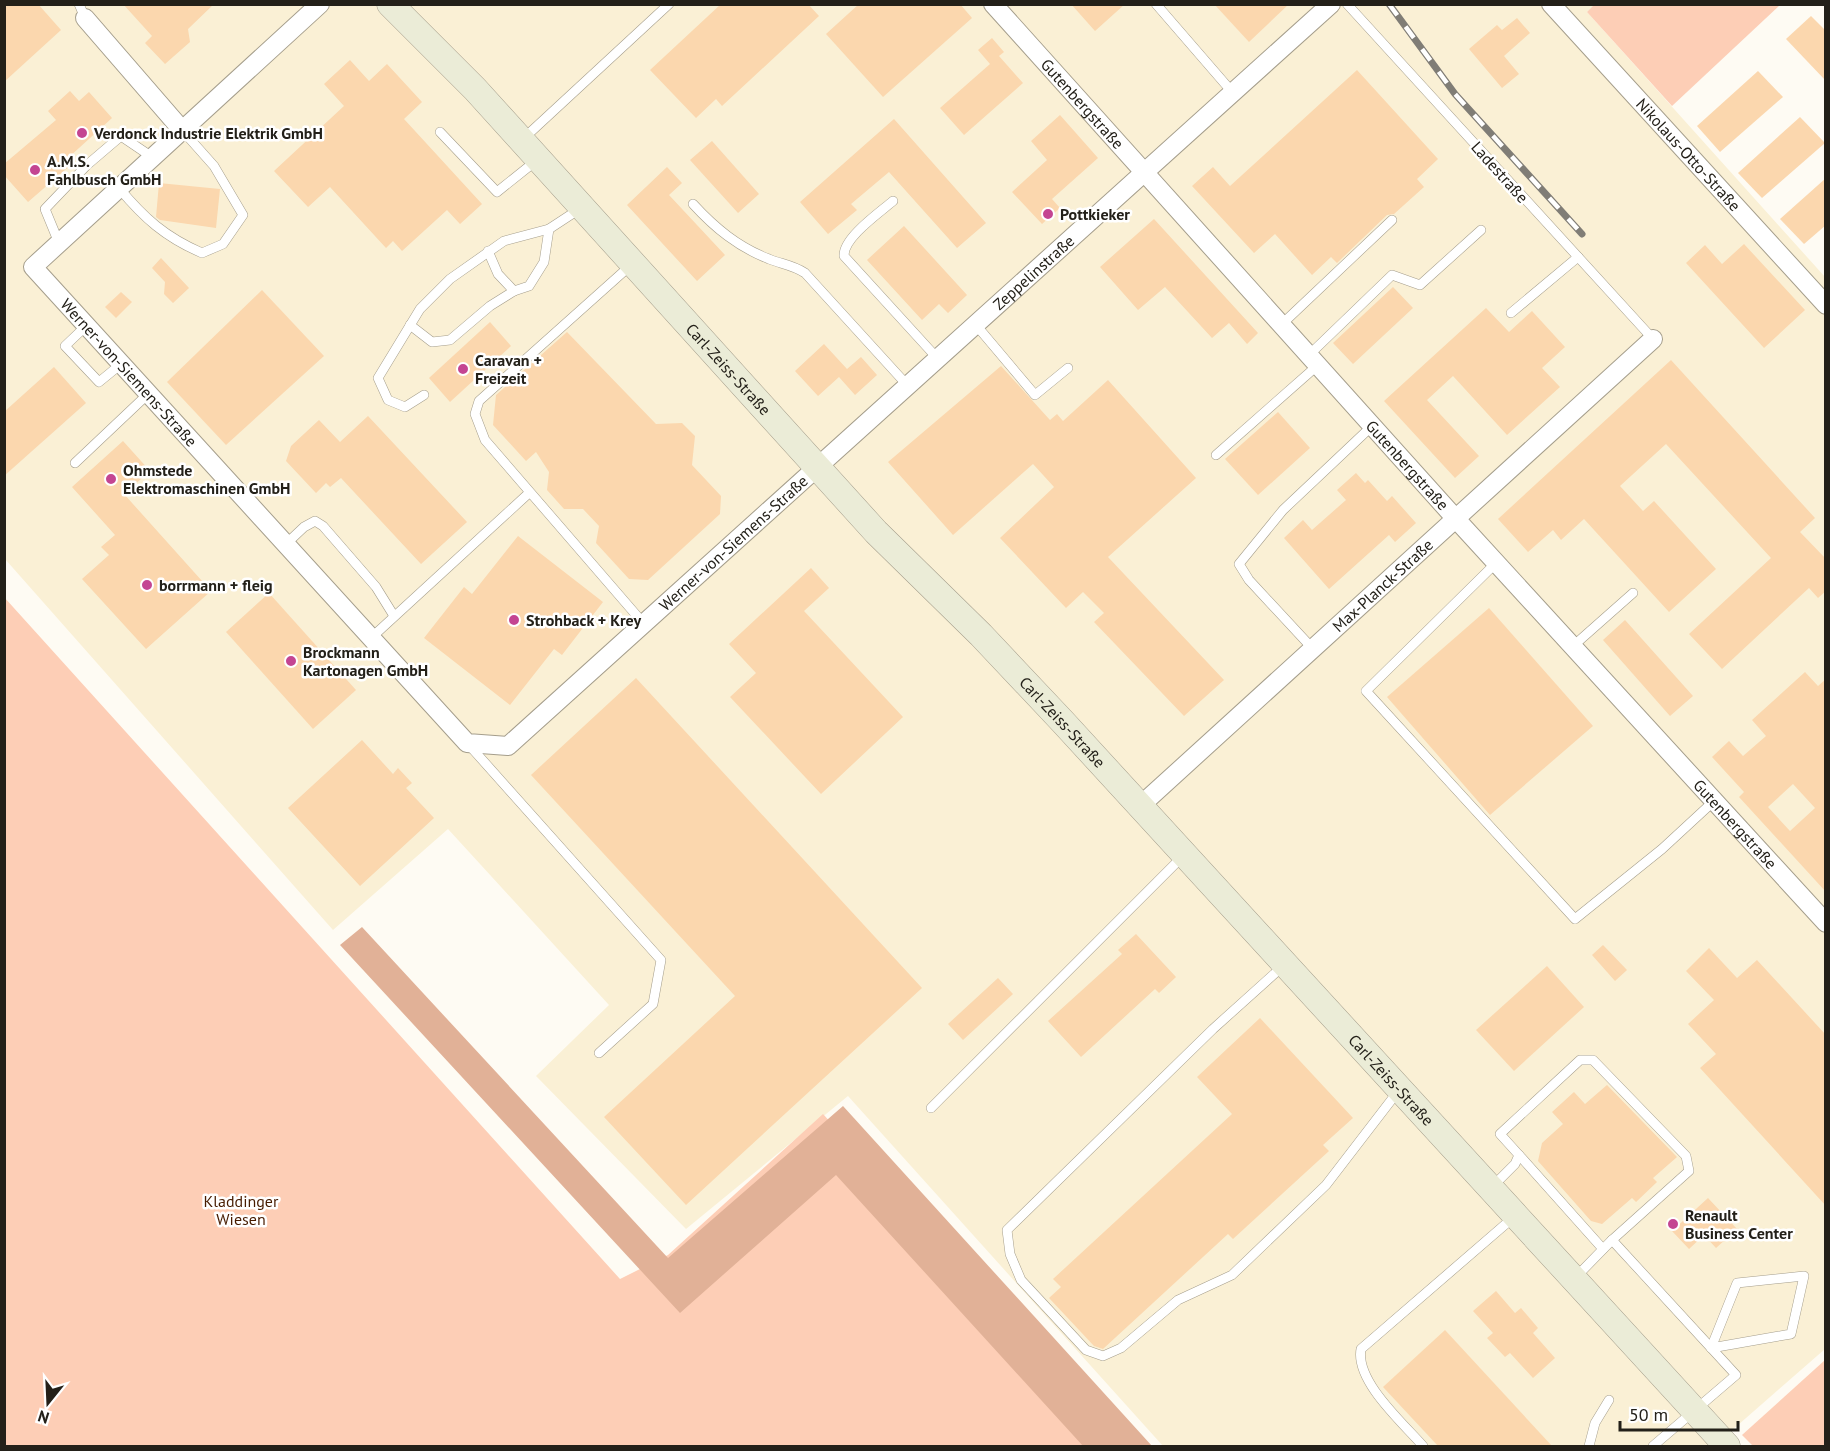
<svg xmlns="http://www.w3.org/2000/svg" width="1830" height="1451" viewBox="0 0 1830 1451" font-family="'PT Sans',sans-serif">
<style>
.built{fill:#faf0d5}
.green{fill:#fdceb6}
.forest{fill:#e1b197}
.building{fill:#fbd7ae;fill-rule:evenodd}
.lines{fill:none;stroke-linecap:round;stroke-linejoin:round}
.lane-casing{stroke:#a59e8c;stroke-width:10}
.street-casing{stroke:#a59e8c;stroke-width:20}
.secondary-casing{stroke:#a59e8c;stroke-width:27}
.lane{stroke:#fff;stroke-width:9}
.street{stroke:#fff;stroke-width:18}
.secondary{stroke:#ebecd7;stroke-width:26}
.rail-casing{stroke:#807d76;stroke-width:7}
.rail{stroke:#fff;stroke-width:4.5;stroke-dasharray:14;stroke-linecap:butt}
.poi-dot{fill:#c44592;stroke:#fff;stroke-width:2}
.labels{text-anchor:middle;stroke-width:5;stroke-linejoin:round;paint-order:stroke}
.street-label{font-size:16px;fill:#232019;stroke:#fff}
.poi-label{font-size:16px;font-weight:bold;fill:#232019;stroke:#fff;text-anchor:start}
.park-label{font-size:16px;fill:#471c00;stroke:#fff}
</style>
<rect width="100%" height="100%" fill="#fefbf3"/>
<path class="built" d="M4,5H1595L1587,12L1825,277V1349L1714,1446H1163L848,1096L686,1229L536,1076L609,1005L448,829L333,930L5,559Z"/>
<g class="green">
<path d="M1595,4H1780V5L1672,106L1587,12Z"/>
<path d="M4,597L620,1279L668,1255L823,1114L1124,1446H5Z"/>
<path d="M1825,1360V1446H1753L1742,1435Z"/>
</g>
<path class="forest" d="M362,927L668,1258L843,1106L1152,1446H1083L836,1175L680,1313L340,945Z"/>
<g class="building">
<path d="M4,4H38L61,30L4,82Z"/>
<path d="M123,4H214L188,29L190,42L165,64L145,43L152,36Z"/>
<path d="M721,4H808L819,16L722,106L716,99L696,118L650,70Z"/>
<path d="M859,4H960L972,18L883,97L826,34Z"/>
<path d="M1071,4H1125L1095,31Z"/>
<path d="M1214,4H1289L1249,42Z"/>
<path d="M1811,16L1826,31V81L1786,39Z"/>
<path d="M1517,18L1530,33L1504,56L1519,74L1502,88L1469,49L1497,25L1502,30Z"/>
<path d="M992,38L1004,52L999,56L1023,83L964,135L940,108L990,64L978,50Z"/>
<path d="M350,60L369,81L387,64L422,102L404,119L482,204L460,224L447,210L402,251L393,241L386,248L330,187L308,207L274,171L344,106L324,84Z"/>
<path d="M1357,70L1438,159L1417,179L1424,187L1394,214L1387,215L1337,263L1331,257L1312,275L1275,234L1254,253L1192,186L1213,167L1230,186Z"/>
<path d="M1758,71L1783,97L1720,152L1697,126Z"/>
<path d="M70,91L79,101L89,92L112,118L68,158L73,163L28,202L4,175V164L56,120L48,111Z"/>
<path d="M1060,115L1098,158L1052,199L1060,208L1042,224L1012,192L1047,160L1031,141Z"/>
<path d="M1800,117L1825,143L1762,198L1738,173Z"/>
<path d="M894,119L986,223L957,248L889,172L851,204L857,210L828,234L800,202Z"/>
<path d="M712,141L759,194L738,213L690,160Z"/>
<path d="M667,167L682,183L669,195L725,255L697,281L627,205Z"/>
<path d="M1826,178V225L1804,244L1780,219Z"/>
<path d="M159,183L220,189L216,228L160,220L156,217Z"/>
<path d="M1154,219L1258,333L1247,344L1229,323L1212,338L1165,287L1138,310L1100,267Z"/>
<path d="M904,226L967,295L948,313L939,304L922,320L867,260Z"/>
<path d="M1744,244L1805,310L1764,348L1686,263L1705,245L1722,264Z"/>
<path d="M161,258L189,288L173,303L164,294L165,282L152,268Z"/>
<path d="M1393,287L1413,308L1353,364L1333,343Z"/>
<path d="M262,290L324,356L226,445L167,382Z"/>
<path d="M121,292L132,302L116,318L105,307Z"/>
<path d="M1486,308L1509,332L1532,311L1565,347L1542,368L1560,387L1507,435L1453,376L1427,400L1479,456L1455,478L1384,401Z"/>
<path d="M490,322L511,346L450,402L429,378Z"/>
<path d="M567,332L656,424L682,423L695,436L692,465L721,496L720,514L648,580L629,579L596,543L599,526L583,509H564L547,490L549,472L536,452L526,461L493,425L496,395Z"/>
<path d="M824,344L847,369L861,357L877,375L855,395L839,377L818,396L795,371Z"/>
<path d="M1671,360L1815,518L1800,532L1826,559V591L1818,598L1809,588L1722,669L1689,634L1771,558L1666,444L1620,486L1643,511L1654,501L1716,569L1669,612L1584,519L1561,540L1553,530L1528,552L1498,519Z"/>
<path d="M1001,366L1050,420L1057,414L1063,421L1108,380L1196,478L1108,557L1224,680L1184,716L1094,622L1104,613L1083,592L1066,608L1000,538L1054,487L1033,464L953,535L888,462Z"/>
<path d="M54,367L86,403L4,476V412Z"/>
<path d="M1278,412L1310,448L1258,495L1225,459Z"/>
<path d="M368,416L467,522L421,564L341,478L330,487L326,483L316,493L286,461L291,446L319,420L340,442Z"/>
<path d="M123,441L150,471L124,494L211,591L146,649L82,579L109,555L101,547L115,535L72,487Z"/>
<path d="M1356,473L1365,483L1368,480L1387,501L1392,496L1416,523L1395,542L1389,535L1329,589L1284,538L1303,520L1312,530L1346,500L1337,490Z"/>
<path d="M518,536L603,602L562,655L554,649L510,705L424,638L464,587L472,594Z"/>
<path d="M811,568L829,588L804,611L903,717L821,794L730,697L756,673L729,644Z"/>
<path d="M269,593L356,690L313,729L226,632Z"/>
<path d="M1489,608L1593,726L1490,815L1387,697Z"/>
<path d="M1625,620L1693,696L1670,716L1603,640Z"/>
<path d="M1805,672L1818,686L1826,679V892L1739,797L1744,792L1712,757L1729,741L1743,756L1766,736L1752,720ZM1793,784L1815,808L1790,831L1768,807Z"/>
<path d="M636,678L922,988L686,1205L604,1117L735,996L531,775Z"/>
<path d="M362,740L393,774L398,768L412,783L406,788L434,818L360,886L288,808Z"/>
<path d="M1136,934L1176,977L1159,993L1155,989L1081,1057L1048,1021L1122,954L1118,950Z"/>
<path d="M1603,945L1627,970L1615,981L1592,955Z"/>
<path d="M1709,948L1737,978L1757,960L1826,1035V1206L1700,1068L1716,1054L1688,1024L1714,1000L1686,971Z"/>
<path d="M1547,966L1584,1007L1514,1071L1476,1030Z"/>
<path d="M998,978L1013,994L963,1040L948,1024Z"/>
<path d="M1260,1018L1353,1118L1323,1145L1329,1151L1233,1239L1228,1234L1103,1349L1094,1346L1049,1298L1061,1287L1053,1279L1232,1114L1197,1077Z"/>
<path d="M1607,1085L1677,1157L1653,1178L1657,1182L1636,1202L1632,1198L1602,1224L1591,1221L1538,1161L1542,1143L1563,1124L1552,1112L1574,1092L1585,1104Z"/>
<path d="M1708,1198L1737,1229L1716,1248L1704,1235L1689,1249L1672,1231Z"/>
<path d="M1496,1291L1515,1313L1521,1308L1538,1328L1533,1333L1555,1358L1533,1378L1510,1353L1505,1357L1487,1338L1493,1333L1473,1311Z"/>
<path d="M1445,1330L1552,1446H1438L1383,1387Z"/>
</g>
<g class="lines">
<g class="lane-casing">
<g id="lane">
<path d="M79,4L85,18"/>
<path d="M1156,4L1233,93"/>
<path d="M1347,4L1653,339"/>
<path d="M440,132L497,192L537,160"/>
<path d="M523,139L669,4"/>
<path d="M119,188C144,218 165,237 202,253L223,244L243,215L214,166L182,130"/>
<path d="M893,201C879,213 843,238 844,256L938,359"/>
<path d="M693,204C715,228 738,247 769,259C781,264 793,265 805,273L908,386"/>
<path d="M59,243L45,209L87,165L121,136L152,157"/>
<path d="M488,251L498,274L514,291"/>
<path d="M631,265L479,401L475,414L485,440L644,624"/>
<path d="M1511,313L1578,257"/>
<path d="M410,325L432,342L450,340L490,306L514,291L529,286L544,262L549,229"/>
<path d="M976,325L1035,395L1068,368"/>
<path d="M1281,325L1392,220"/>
<path d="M86,326L65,346L99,382L121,364"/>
<path d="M1309,355L1392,275L1420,285L1481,230"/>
<path d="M424,395L405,407L388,400L378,378L420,309L450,279L504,241L549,229L581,208"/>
<path d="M1216,455L1318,365"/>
<path d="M75,463L148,394"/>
<path d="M286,544L304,527L315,521L323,526L376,587L394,616"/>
<path d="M1496,563L1366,691L1575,919L1662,849L1714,801"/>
<path d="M371,638L529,493"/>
<path d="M1572,647L1633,593"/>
<path d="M1313,649L1249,580L1239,564L1283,510L1372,426"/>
<path d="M469,745L661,960L653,1004L599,1053"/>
<path d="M1283,966L1213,1029L1007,1230L1010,1254L1021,1280L1086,1350L1103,1356L1121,1348L1178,1300L1232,1275L1326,1185L1399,1090"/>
<path d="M931,1108L1183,856"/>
<path d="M1519,1155L1603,1249"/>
<path d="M1492,1187L1515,1164L1519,1155L1500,1134L1580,1060H1593L1686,1156L1689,1171L1612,1240"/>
<path d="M1804,1276L1791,1334L1711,1348L1737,1283Z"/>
<path d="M1575,1278L1612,1240L1736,1375L1653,1446"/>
<path d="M1423,1446C1403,1423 1355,1381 1361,1349L1515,1216"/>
<path d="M1589,1446L1595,1423L1609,1400"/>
</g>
</g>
<g class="street-casing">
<g id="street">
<path id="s1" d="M320,4L33,267L467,743L508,746L1331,4"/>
<path id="s2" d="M993,4L1456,519L1826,923"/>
<path id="s3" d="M1551,4L1826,305"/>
<path d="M85,18L182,130"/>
<path id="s4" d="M1140,806L1653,339"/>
</g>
</g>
<g class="secondary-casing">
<g id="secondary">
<path id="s5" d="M390,4L475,89L876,532L981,635L1063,722L1727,1446"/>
</g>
</g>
<use href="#lane" class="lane"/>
<use href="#street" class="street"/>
<use href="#secondary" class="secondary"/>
<g class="rail-casing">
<path id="rail" d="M1389,4L1455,94L1582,234"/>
</g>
<use href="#rail" class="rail"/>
</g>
<g class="poi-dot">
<circle cx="82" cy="133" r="6"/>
<circle cx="35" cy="170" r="6"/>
<circle cx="1048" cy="214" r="6"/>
<circle cx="463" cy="369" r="6"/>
<circle cx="111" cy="479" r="6"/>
<circle cx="147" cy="585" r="6"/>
<circle cx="514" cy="620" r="6"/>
<circle cx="291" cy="661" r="6"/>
<circle cx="1673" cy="1224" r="6"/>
</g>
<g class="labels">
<g class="street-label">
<text dy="6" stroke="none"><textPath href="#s2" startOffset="134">Gutenbergstraße</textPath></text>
<text dy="6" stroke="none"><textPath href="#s3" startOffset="204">Nikolaus-Otto-Straße</textPath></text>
<text transform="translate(1500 172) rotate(48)" y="6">Ladestraße</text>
<text dy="6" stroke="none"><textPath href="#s1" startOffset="1782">Zeppelinstraße</textPath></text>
<text dy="6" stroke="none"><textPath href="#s5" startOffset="498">Carl-Zeiss-Straße</textPath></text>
<text dy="6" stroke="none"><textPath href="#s1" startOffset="532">Werner-von-Siemens-Straße</textPath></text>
<text dy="6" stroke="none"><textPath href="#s2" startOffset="620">Gutenbergstraße</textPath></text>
<text dy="6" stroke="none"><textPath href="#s1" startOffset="1378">Werner-von-Siemens-Straße</textPath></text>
<text dy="6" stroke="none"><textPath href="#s4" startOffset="328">Max-Planck-Straße</textPath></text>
<text dy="6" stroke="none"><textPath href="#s5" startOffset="984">Carl-Zeiss-Straße</textPath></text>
<text dy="6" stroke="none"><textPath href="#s2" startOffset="1106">Gutenbergstraße</textPath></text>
<text dy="6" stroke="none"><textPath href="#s5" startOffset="1470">Carl-Zeiss-Straße</textPath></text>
</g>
<g class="poi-label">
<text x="94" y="139">Verdonck Industrie Elektrik GmbH</text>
<text x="47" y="167">A.M.S.<tspan x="47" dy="18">Fahlbusch GmbH</tspan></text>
<text x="1060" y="220">Pottkieker</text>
<text x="475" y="366">Caravan +<tspan x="475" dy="18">Freizeit</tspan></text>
<text x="123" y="476">Ohmstede<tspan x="123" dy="18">Elektromaschinen GmbH</tspan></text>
<text x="159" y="591">borrmann + fleig</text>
<text x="526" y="626">Strohback + Krey</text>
<text x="303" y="658">Brockmann<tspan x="303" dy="18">Kartonagen GmbH</tspan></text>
<text x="1685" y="1221">Renault<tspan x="1685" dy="18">Business Center</tspan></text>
</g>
<g class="park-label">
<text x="241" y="1207">Kladdinger<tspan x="241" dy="18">Wiesen</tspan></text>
</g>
</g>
<rect width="1830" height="1451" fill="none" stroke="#232019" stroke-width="12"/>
<g transform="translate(48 1403) rotate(198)" stroke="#ffffff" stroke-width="4.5" paint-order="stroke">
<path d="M0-4.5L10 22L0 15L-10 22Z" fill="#232019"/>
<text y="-9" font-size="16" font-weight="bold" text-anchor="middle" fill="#232019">N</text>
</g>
<path d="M1620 1421v9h118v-9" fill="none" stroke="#232019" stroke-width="3"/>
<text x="1629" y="1421" font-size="18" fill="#232019" stroke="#ffffff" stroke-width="4.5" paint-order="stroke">50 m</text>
</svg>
